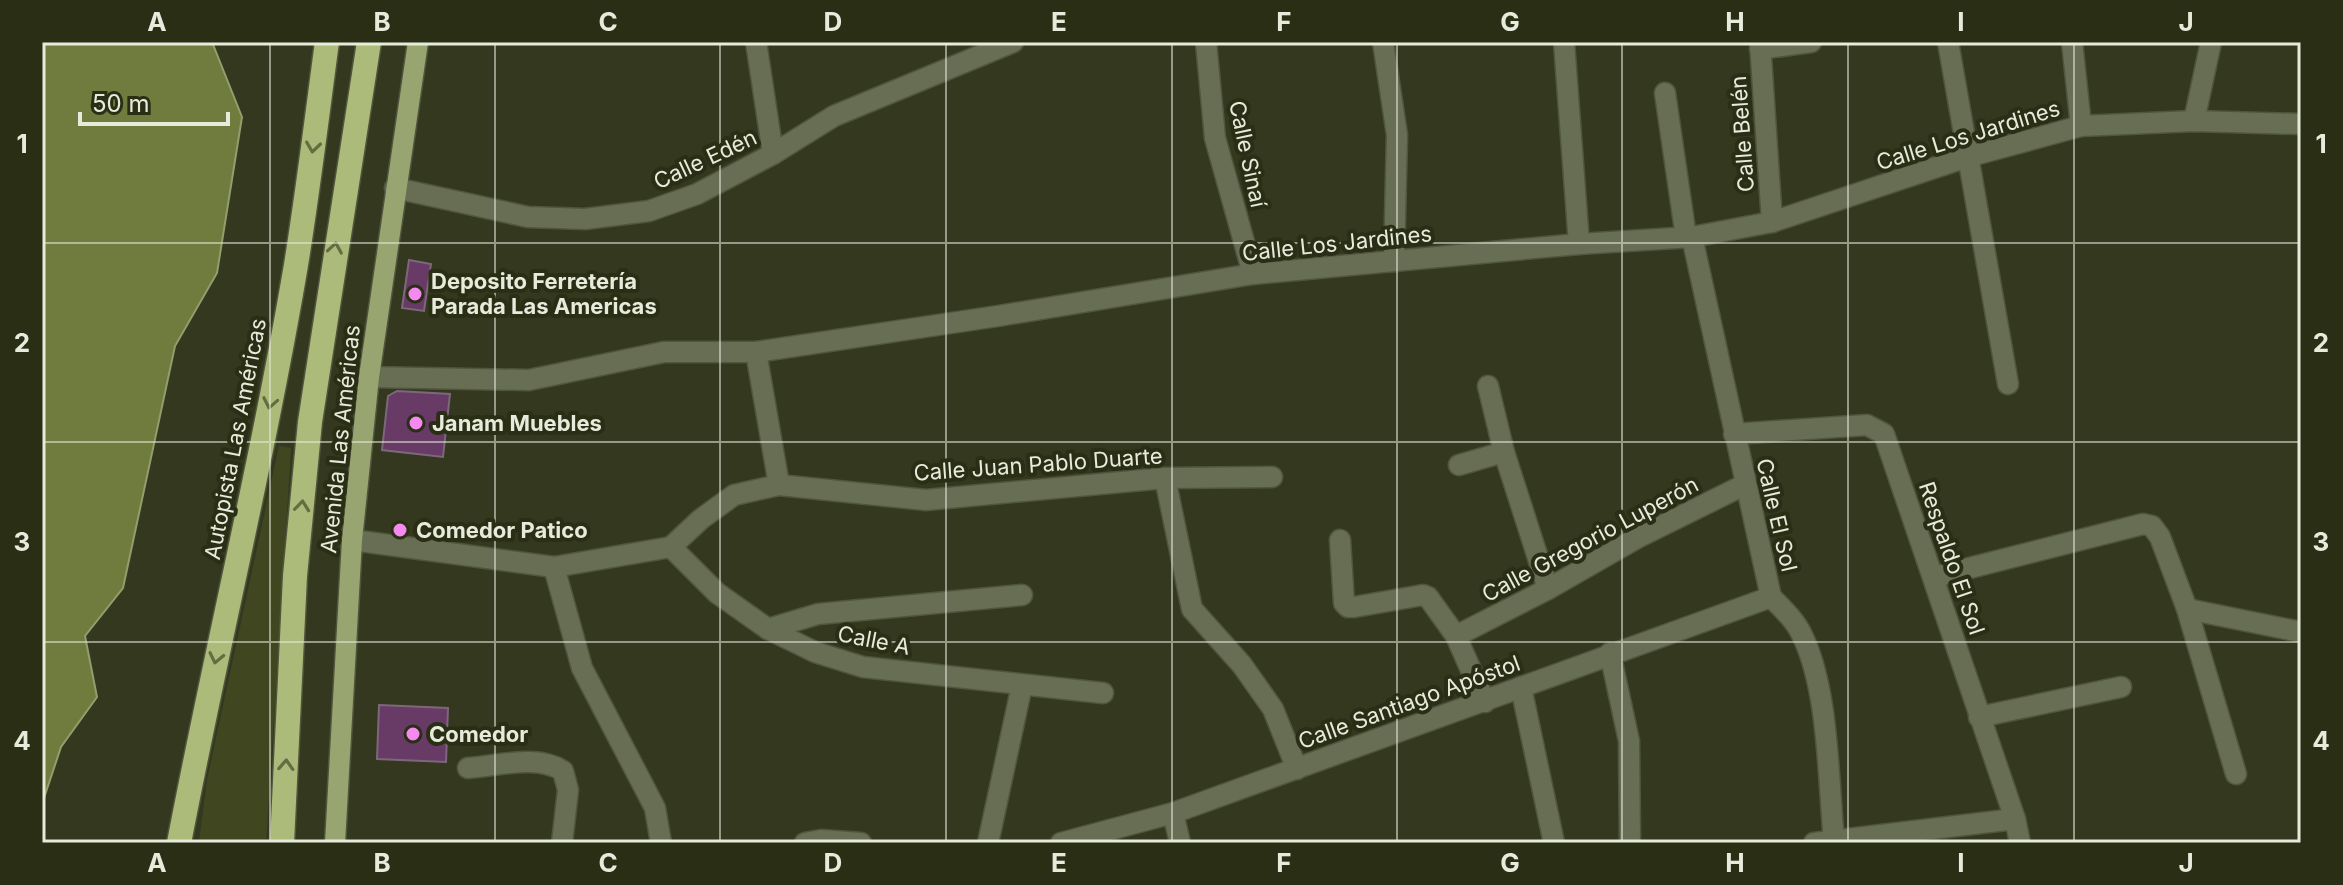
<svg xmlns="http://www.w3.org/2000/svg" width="2343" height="885" viewBox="0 0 2343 885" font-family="Inter,sans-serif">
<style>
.green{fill:#404720}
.water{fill:#6f7c3e;stroke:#939d6d;stroke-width:2}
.building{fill:#673b65;stroke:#7e677c;stroke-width:2}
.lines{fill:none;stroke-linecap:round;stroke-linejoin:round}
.minor-casing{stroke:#50553d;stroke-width:23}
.major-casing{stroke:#50553d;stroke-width:23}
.highway-casing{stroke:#50553d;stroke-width:27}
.minor{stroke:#686e54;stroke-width:20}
.major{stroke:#99a570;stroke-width:20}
.highway{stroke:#acba7a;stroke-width:24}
.oneway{stroke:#646d42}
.grid{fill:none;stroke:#e7ebdb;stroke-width:2;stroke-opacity:0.55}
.poi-dot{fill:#f489f0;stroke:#292e15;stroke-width:3}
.labels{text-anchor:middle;stroke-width:8;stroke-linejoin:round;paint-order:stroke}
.street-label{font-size:22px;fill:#e7ebdb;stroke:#292e15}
.poi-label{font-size:22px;font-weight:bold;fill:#e7ebdb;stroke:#292e15;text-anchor:start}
.neatline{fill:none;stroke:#e7ebdb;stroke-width:3}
.grid-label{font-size:26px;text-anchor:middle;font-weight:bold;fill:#e7ebdb}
</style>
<rect width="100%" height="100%" fill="#33381f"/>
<path class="green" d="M279,446L291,448L266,843H199L207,780Z"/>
<path class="water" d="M42,42H212L242,117L217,273L175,346L123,588L85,636L97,697L61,747L42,804Z"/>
<g class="building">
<path d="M409,260L431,264L424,311L402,308Z"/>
<path d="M397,391L450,394L443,457L382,450L388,396Z"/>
<path d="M379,705L448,708L446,762L377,759Z"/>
</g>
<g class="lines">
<g class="minor-casing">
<g id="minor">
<path d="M756,42L773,154"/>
<path d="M1206,42L1215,138L1253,274"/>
<path d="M1383,42L1397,135L1394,261"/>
<path d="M1564,42L1579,244"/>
<path d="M1760,42L1772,222"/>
<path d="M1948,42L2008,384"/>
<path d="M2072,42L2081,126"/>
<path d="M1760,49L1811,42"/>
<path d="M1665,93L1686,237"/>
<path d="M2194,121L2211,42"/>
<path d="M395,188L528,217L585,219L649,211L697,194L773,154L834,116L1013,42"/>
<path d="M1692,237L1771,597C1782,608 1795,620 1802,635C1829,690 1828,779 1834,841"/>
<path d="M756,352L779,485"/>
<path d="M369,377L529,380L664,352H756L998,316L1253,274L1579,244L1692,237L1772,222L1967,157L2081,126L2194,121L2301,124"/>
<path d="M1488,386L1504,452L1548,589"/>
<path d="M1734,434L1867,425L1884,434L2015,819L2020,843"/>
<path d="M1459,465L1504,452"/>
<path d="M1165,478L1192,609L1242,665L1273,709L1297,769"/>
<path d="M352,540L554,567L671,547L701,519L734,495L779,485L926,500L1165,478L1272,477"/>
<path d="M1340,540L1344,603L1348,607H1354L1423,595L1428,597L1456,636L1485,702"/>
<path d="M671,547L717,593L768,629L815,652L863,667L1103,693"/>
<path d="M554,567L582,668L655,808L661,843"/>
<path d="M1934,577L2143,524L2152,526L2160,537L2187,609L2236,774"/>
<path d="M2187,609L2301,632"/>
<path d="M768,629L818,614L1022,595"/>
<path d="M1456,636L1548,589L1637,538L1746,484"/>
<path d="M1610,653L1629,741L1630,843"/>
<path d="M1521,687L1554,843"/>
<path d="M1979,717L2121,687"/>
<path d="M468,768C497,766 538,754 563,771L568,790L562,843"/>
<path d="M1173,813L1180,843"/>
<path d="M805,843L821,840L861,843"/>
<path d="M988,843L1022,685"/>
<path d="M1061,843L1173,813L1771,597"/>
<path d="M1814,843L2015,819"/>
</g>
</g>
<g class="major-casing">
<path id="major" d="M335,843L352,540L369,377L418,42"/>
</g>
<g class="highway-casing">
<g id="highway">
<path d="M179,843C216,650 263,459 296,265C308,191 317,116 327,42"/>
<path d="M282,843L295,576L310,422L369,42"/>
</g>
</g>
<use href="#minor" class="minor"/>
<use href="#major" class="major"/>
<use href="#highway" class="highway"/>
</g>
<defs><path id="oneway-chevron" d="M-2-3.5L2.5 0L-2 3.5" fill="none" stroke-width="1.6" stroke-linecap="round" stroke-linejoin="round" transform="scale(2)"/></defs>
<g class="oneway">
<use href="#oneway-chevron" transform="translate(313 147) rotate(98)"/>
<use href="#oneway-chevron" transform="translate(335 248) rotate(-81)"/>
<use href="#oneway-chevron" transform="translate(270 403) rotate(101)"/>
<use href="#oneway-chevron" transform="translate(302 506) rotate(-84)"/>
<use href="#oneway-chevron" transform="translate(216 658) rotate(102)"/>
<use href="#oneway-chevron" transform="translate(286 765) rotate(-87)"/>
</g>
<path class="grid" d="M270,42V843M495,42V843M720,42V843M946,42V843M1172,42V843M1397,42V843M1622,42V843M1848,42V843M2074,42V843M42,243H2301M42,442H2301M42,642H2301"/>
<g class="poi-dot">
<circle cx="415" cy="294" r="8"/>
<circle cx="416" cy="423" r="8"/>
<circle cx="400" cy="530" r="8"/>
<circle cx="413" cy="734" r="8"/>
</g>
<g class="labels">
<g class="street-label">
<text transform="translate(1742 134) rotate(-94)" y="8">Calle Belén</text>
<text transform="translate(1968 135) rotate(-17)" y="8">Calle Los Jardines</text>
<text transform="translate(1248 154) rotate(78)" y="8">Calle Sinaí</text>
<text transform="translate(705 159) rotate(-25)" y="8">Calle Edén</text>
<text transform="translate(1337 243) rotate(-6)" y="8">Calle Los Jardines</text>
<text transform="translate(235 439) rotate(-79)" y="8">Autopista Las Américas</text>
<text transform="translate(340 439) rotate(-84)" y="8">Avenida Las Américas</text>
<text transform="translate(1038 464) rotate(-4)" y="8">Calle Juan Pablo Duarte</text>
<text transform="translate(1777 515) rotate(77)" y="8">Calle El Sol</text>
<text transform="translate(1590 539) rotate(-28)" y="8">Calle Gregorio Luperón</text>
<text transform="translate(1952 558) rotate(71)" y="8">Respaldo El Sol</text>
<text transform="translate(874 640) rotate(11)" y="8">Calle A</text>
<text transform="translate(1409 702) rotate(-20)" y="8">Calle Santiago Apóstol</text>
</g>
<g class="poi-label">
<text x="431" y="289">Deposito Ferretería<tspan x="431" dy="25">Parada Las Americas</tspan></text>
<text x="432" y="431">Janam Muebles</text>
<text x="416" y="538">Comedor Patico</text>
<text x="429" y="742">Comedor</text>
</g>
</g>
<rect width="2343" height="885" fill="none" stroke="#292e15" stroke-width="88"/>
<path d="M80 112v12h148v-12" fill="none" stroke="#e7ebdb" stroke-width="4"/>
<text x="92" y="112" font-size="24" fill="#e7ebdb" stroke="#292e15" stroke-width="6" paint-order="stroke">50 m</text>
<rect x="44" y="44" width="2255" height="797" class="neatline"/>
<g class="grid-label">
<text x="157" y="31">A</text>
<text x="382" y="31">B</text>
<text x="608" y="31">C</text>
<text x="833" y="31">D</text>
<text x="1059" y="31">E</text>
<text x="1284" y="31">F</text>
<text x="1510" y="31">G</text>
<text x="1735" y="31">H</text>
<text x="1961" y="31">I</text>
<text x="2186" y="31">J</text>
<text x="22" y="153">1</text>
<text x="2321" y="153">1</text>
<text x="22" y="352">2</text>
<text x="2321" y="352">2</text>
<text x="22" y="551">3</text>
<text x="2321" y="551">3</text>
<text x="22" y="750">4</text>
<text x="2321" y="750">4</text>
<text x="157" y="872">A</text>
<text x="382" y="872">B</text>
<text x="608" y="872">C</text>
<text x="833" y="872">D</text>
<text x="1059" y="872">E</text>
<text x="1284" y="872">F</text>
<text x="1510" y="872">G</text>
<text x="1735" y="872">H</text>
<text x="1961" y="872">I</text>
<text x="2186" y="872">J</text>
</g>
</svg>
